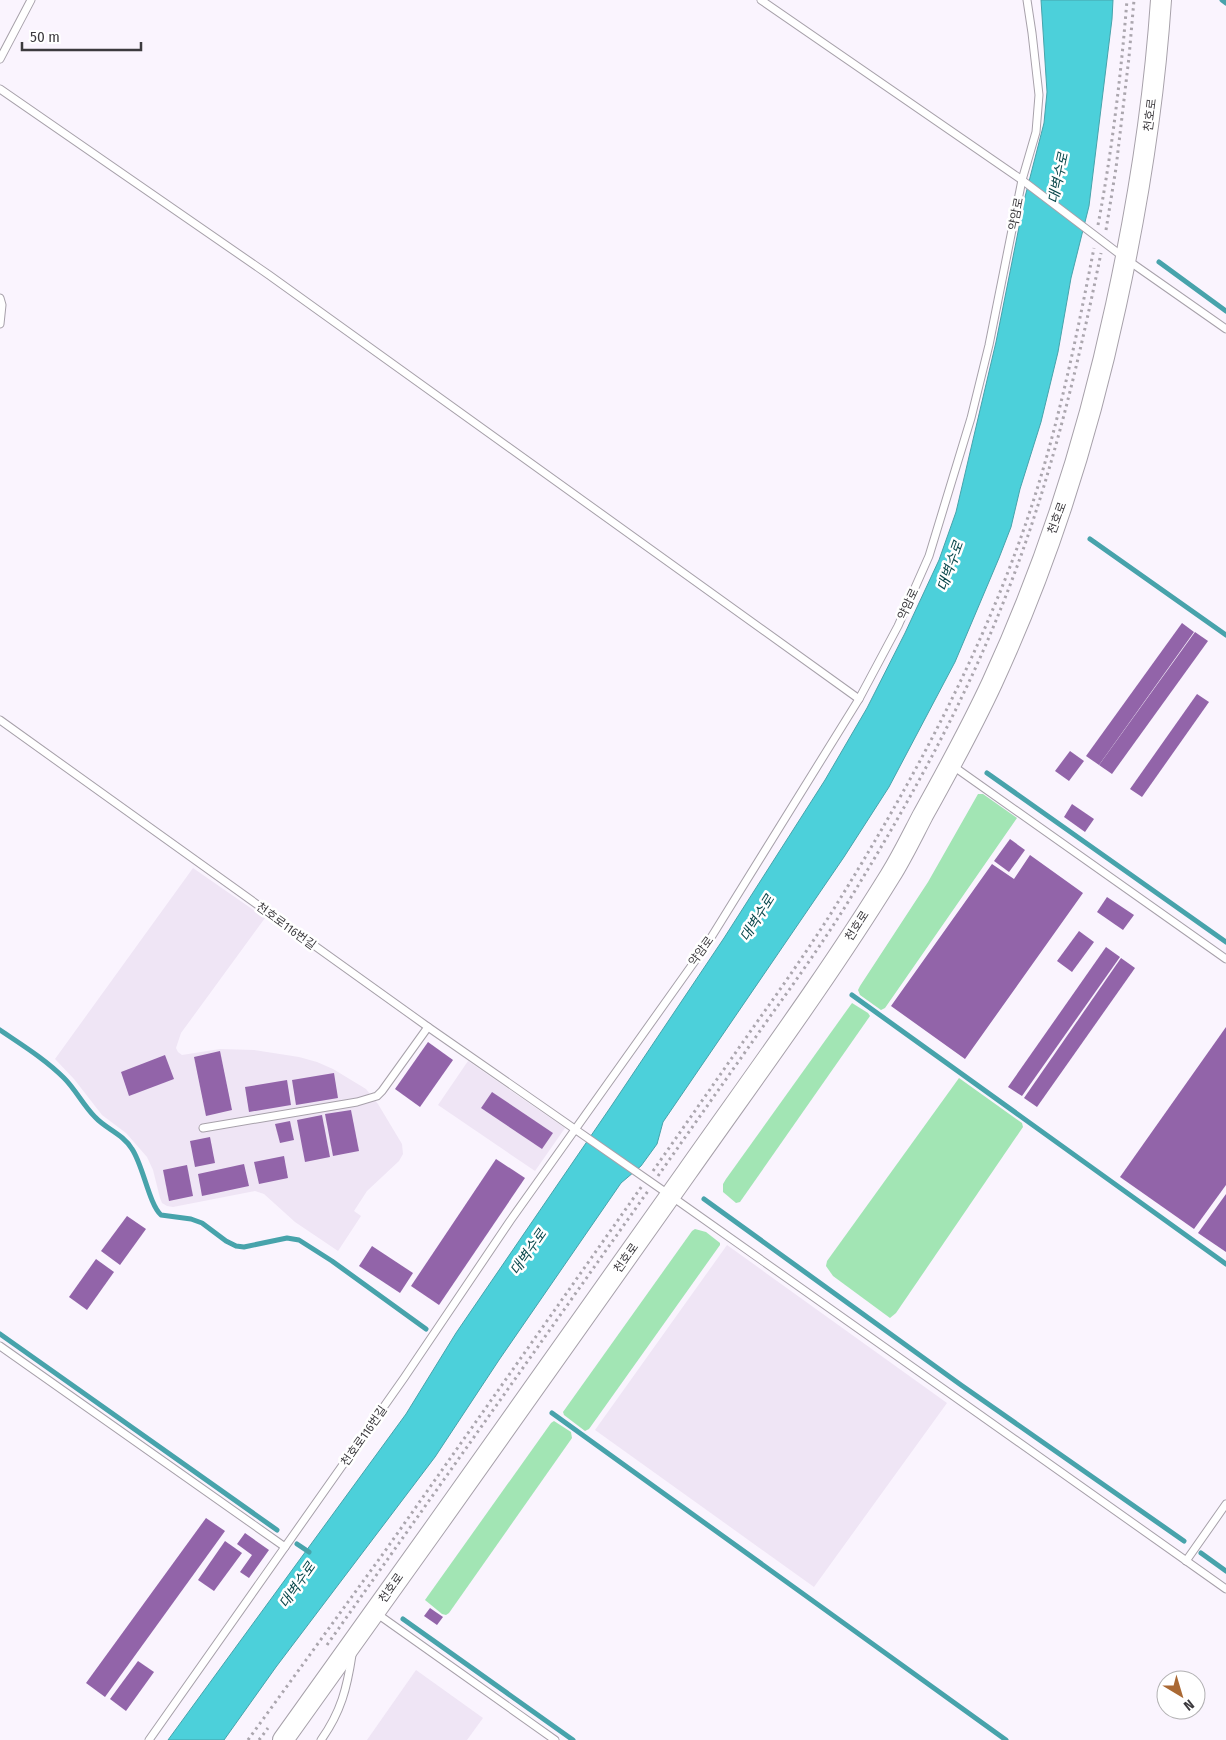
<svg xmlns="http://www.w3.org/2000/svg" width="1226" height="1740" viewBox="0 0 1226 1740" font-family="'Fira Sans Condensed','Noto Sans KR',sans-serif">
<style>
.built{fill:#efe5f5}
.green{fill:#a2e5b4}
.water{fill:#4cd0da;stroke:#47a3ab}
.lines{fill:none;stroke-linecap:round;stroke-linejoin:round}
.stream{stroke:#47a3ab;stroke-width:5}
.building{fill:#9264a9}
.lane-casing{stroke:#a7a1aa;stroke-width:9}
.secondary-casing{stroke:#a7a1aa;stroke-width:22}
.path{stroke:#aba6ae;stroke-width:3;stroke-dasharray:2.5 4;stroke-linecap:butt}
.lane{stroke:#fff;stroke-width:7}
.secondary{stroke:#fff;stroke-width:20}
.labels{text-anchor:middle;stroke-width:5;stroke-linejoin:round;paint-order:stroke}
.street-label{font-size:12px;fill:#3c3a3e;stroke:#fff}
.water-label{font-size:14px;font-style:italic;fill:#0a474b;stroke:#fff}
</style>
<rect width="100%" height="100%" fill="#faf4fe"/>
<g class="built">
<path d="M193,868L265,918L181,1033L176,1048L178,1052L182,1055L220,1049L254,1050L299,1057L317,1062L333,1069L366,1089L378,1104L402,1144L403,1154L399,1161L367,1191L354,1211L361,1216L338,1251L295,1222L264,1194L255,1191L173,1207L167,1206L162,1203L160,1198L153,1170L147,1157L126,1133L102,1115L74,1079L55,1059Z"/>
<path d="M468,1061L565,1128L535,1171L438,1105Z"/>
<path d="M727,1245L947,1403L814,1587L595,1430Z"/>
<path d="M416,1670L483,1718L467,1740H367Z"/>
</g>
<g class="green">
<path d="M978,794H983L1017,818L885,1008L881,1010L860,995L858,990L860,986L928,882Z"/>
<path d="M852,1003L868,1013L870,1016L740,1202L736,1203L723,1192V1184L726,1179Z"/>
<path d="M959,1078L1022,1123L1023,1127L896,1313L890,1318L833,1276L826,1266L827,1261Z"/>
<path d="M695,1229L706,1232L720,1243V1245L589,1429L585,1431L564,1415L563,1412L692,1231Z"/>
<path d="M554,1421L571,1432L572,1438L449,1613L446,1615L442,1614L425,1600L551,1423Z"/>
</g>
<path class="water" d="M1041,0H1113L1112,19L1089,206L1071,278L1058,352L1041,422L1020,489L1011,527L999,558L955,662L889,787L844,857L663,1122L657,1144L641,1166L621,1183L499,1360L435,1457L276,1667L224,1740H168L406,1414L456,1333L612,1105L724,938L825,780L867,708L905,633L939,560L956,512L996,342L1025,197L1044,123L1047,92Z"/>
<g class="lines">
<g class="stream">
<path d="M1222,0L1226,3"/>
<path d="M1159,262L1226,311"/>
<path d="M1090,539L1226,635"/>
<path d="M987,773L1226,942"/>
<path d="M852,995L1226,1264"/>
<path d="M0,1030C22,1045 45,1059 64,1078C76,1090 83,1105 95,1117C106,1129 123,1134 132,1149C143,1165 149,1204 161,1215L191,1219L202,1223L226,1241L236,1246L244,1247L287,1238L299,1240L332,1261L426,1329"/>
<path d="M704,1199L961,1385L1184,1541"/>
<path d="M0,1334L277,1530"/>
<path d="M552,1413L1006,1740"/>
<path d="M297,1544L309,1552"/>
<path d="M1201,1553L1226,1571"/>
<path d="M403,1619L573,1740"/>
</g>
</g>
<g class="building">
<path d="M1182,623L1194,632L1099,765L1086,756Z"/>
<path d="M1195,632L1208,641L1112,774L1099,765Z"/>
<path d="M1197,694L1209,702L1142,797L1130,789Z"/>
<path d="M1070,751L1084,761L1069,781L1055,771Z"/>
<path d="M1072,804L1094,819L1085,832L1064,817Z"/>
<path d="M1010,839L1025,850L1009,872L994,861Z"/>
<path d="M1030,855L1083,893L965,1059L891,1006L992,864L1014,879Z"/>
<path d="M1107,897L1134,915L1123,930L1097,912Z"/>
<path d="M1079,931L1094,942L1072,972L1057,961Z"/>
<path d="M1106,947L1120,957L1022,1096L1008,1087Z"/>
<path d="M1121,958L1135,968L1037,1107L1024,1098Z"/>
<path d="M1226,1027V1185L1194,1229L1120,1177Z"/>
<path d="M428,1042L453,1060L420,1107L395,1089Z"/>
<path d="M220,1051L232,1110L206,1116L194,1057Z"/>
<path d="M165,1055L174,1079L129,1096L121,1072Z"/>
<path d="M334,1073L338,1098L296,1105L292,1080Z"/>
<path d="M287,1080L291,1105L249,1112L245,1087Z"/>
<path d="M492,1092L553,1133L542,1149L481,1108Z"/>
<path d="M351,1110L359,1151L333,1156L325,1114Z"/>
<path d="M322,1115L330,1157L305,1162L297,1120Z"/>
<path d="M290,1121L294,1140L280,1143L275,1124Z"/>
<path d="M210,1137L215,1163L195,1167L190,1141Z"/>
<path d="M284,1156L288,1178L259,1184L254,1162Z"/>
<path d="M496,1159L525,1178L439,1305L411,1286Z"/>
<path d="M244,1164L249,1186L202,1196L198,1174Z"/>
<path d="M187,1165L193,1196L169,1201L163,1170Z"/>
<path d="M1226,1194V1252L1198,1233Z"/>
<path d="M127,1216L146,1229L120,1265L101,1251Z"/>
<path d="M372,1246L413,1273L400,1293L359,1266Z"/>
<path d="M96,1259L114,1272L87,1310L69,1297Z"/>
<path d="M206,1518L225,1531L105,1697L86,1683Z"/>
<path d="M245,1533L269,1550L249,1578L240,1572L252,1555L237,1544Z"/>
<path d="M225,1541L242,1553L214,1591L198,1580Z"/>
<path d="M430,1608L443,1617L437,1625L424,1616Z"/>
<path d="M138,1661L154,1672L126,1711L110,1699Z"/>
</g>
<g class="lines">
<g class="lane-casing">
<g id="lane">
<path d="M761,0L1022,180L1126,259L1226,329"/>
<path d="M0,59L31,0"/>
<path d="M0,89L269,275L859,699"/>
<path d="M0,298L2,305L0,324"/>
<path d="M0,720L428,1027L671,1196L1226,1589"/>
<path d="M953,766L1226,959"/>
<path d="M203,1128L357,1102L377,1096L382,1091L428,1027"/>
<path d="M0,1346L285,1547"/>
<path d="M1186,1561L1226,1504"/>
<path d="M376,1613L555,1740"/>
<path d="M149,1740L404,1378L510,1221L707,944L859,699L898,626L929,556L971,418L989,345L1022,180L1036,132L1039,95L1032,33L1027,0"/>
<path d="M321,1740C341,1712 347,1688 352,1655"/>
</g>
</g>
<g class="secondary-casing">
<path id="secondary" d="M283,1740C418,1551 554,1362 687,1172C756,1074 827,978 890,876C902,857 912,836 923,815C947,772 971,728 992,683C1048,562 1088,435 1116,305C1138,204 1154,103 1161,0"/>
</g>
<g class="path">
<path d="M1098,225C1112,151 1121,75 1127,0"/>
<path d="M1106,230L1116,168L1129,57L1134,0"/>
<path d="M653,1171C688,1121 722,1072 757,1022C782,987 807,951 830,915C908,790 979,660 1027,520C1057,432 1076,340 1094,248"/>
<path d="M658,1176C695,1123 732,1071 769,1018C795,982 821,945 845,907C906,808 963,706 1005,598C1049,487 1077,371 1101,253"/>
<path d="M327,1645L648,1191"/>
<path d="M248,1740L385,1551L642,1186"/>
<path d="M259,1740L268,1728"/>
</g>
<use href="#lane" class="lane"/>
<use href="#secondary" class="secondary"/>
</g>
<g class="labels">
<g class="street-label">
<text transform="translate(1150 115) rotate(-83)" y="4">천호로</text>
<text transform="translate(1016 214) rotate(-79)" y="4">약암로</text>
<text transform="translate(1057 518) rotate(-70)" y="4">천호로</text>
<text transform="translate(908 604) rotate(-65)" y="4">약암로</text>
<text transform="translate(286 926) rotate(36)" y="4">천호로116번길</text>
<text transform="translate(857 926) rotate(-57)" y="4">천호로</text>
<text transform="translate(701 951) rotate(-54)" y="4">약암로</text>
<text transform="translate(626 1258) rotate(-55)" y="4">천호로</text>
<text transform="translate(364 1436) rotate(-55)" y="4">천호로116번길</text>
<text transform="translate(391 1588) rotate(-55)" y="4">천호로</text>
</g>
<g class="water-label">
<text transform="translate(1058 178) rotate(-78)" y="5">대벽수로</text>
<text transform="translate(950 566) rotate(-70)" y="5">대벽수로</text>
<text transform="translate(757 918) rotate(-58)" y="5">대벽수로</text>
<text transform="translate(528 1252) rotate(-55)" y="5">대벽수로</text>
<text transform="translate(297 1585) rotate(-55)" y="5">대벽수로</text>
</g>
</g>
<g transform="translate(1181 1695) rotate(142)"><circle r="24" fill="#ffffff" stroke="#b1b0b2"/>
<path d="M0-4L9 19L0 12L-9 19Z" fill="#aa6934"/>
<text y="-8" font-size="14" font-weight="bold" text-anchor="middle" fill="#3c3a3e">N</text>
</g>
<path d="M22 42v8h119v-8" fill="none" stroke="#3c3a3e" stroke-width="2.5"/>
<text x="30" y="42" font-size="15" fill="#3c3a3e" stroke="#ffffff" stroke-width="4" paint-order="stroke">50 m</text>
</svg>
